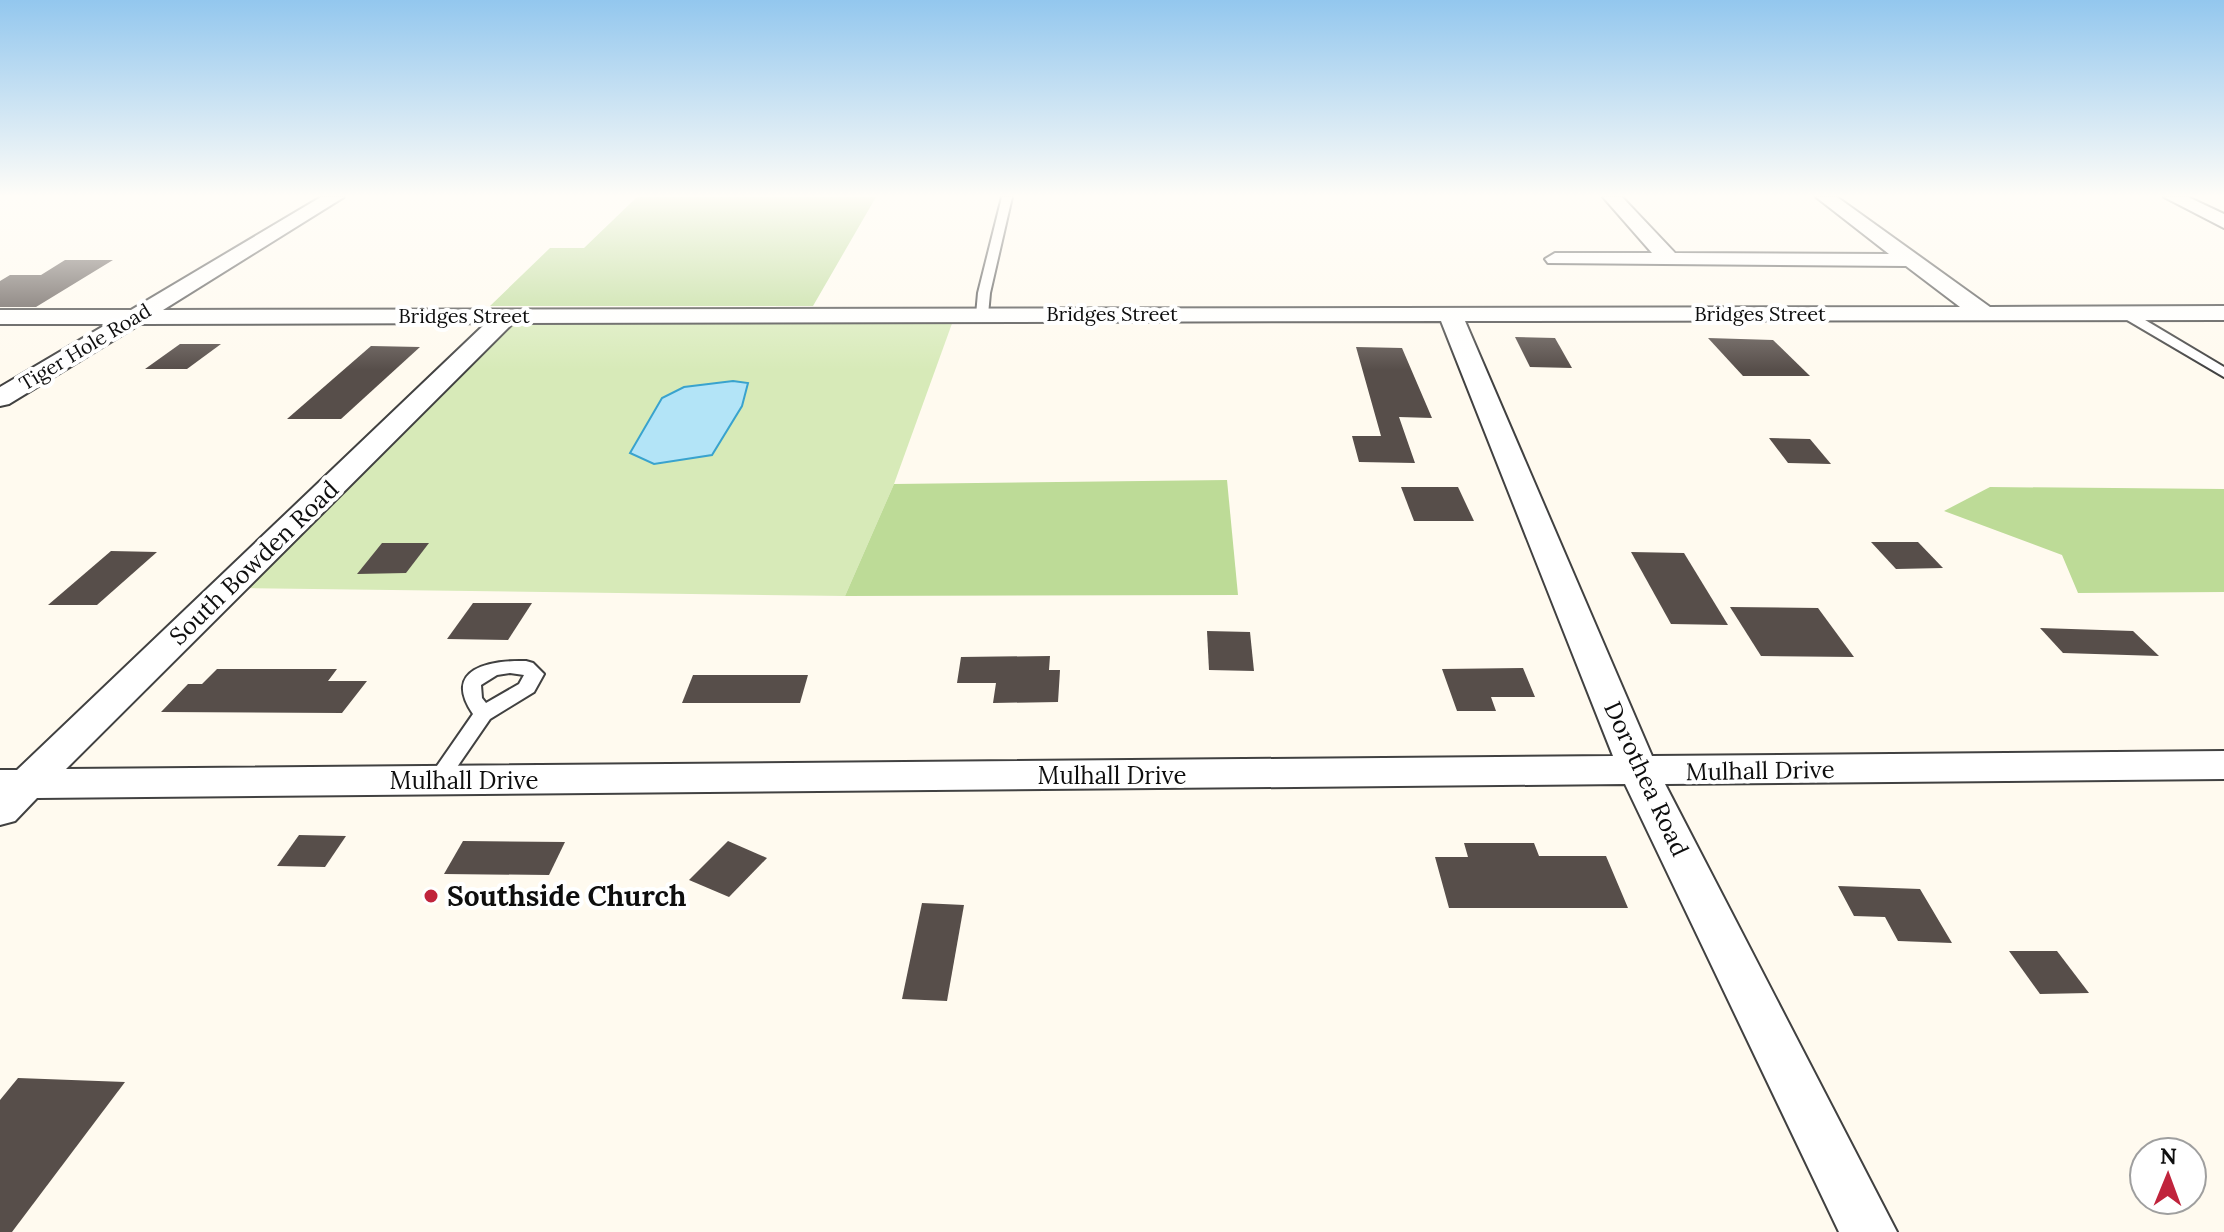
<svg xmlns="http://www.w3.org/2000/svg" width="2224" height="1232" viewBox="0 0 2224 1232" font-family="Lora,serif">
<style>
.green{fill:#d7eab8}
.forest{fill:#bddb97}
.water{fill:#b3e4f7;stroke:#39a3ce;stroke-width:2}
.building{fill:#574e4a}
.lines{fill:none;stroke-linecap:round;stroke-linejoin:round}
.lane-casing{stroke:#414141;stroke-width:4}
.street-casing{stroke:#414141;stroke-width:4}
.lane{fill:#fff;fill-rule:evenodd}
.street{fill:#fff;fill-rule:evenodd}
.poi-dot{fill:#c0243c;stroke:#fff;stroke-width:3}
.labels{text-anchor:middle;stroke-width:8;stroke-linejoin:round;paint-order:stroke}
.far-street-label{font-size:20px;fill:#0e0e0e;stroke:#fff}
.street-label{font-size:24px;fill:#0e0e0e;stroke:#fff}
.near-poi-label{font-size:28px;font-weight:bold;fill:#0e0e0e;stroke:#fff;text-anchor:start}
</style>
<rect width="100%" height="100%" fill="#fffaef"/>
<path class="green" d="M954,318L894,484L845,596L244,588L514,321Z"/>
<g class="forest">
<path d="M637,197H876L813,306H490L550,248H584Z"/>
<path d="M1227,480L1238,595L845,596L894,484Z"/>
<path d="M1990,487L2224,489V592L2078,593L2062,555L1944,511Z"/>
</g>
<path class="water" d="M733,381L748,383L742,406L712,455L654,464L630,453L662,398L684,387Z"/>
<g class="building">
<path d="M65,260H113L36,307H0V281L10,275H41Z"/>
<path d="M1515,337L1555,338L1572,368L1530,367Z"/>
<path d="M1708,338L1773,340L1810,376H1743Z"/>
<path d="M180,344H221L187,369H145Z"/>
<path d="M371,346L420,347L341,419H287Z"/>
<path d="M1356,347L1402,348L1432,418L1399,417L1415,463L1359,462L1352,436H1381Z"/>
<path d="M1769,438L1810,439L1831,464L1788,463Z"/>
<path d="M1401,487H1458L1474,521H1414Z"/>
<path d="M1871,542H1918L1943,568L1896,569Z"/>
<path d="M382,543H429L406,573L357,574Z"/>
<path d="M111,551L157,552L97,605H48Z"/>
<path d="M1631,552L1684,553L1728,625L1671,624Z"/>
<path d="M473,603H532L508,640L447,639Z"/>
<path d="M1730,607L1818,608L1854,657L1761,656Z"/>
<path d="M2040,628L2133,631L2159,656L2063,653Z"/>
<path d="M1207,631L1250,632L1254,671L1209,670Z"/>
<path d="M1050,656L1049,670H1060L1058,702L993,703L996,683H957L961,657Z"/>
<path d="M1523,668L1535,697H1491L1496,711H1457L1442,669Z"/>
<path d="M217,669H337L328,681H367L342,713L161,712L188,684H202Z"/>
<path d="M693,675H808L800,703H682Z"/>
<path d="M299,835L346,836L325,867L277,866Z"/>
<path d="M463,841L565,842L549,875L444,874Z"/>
<path d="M728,841L767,858L729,897L689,880Z"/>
<path d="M1464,843H1534L1539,856H1606L1628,908H1449L1435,857H1468Z"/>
<path d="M1838,886L1920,889L1952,943L1898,941L1885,917L1854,916Z"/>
<path d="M922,903L964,905L947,1001L902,999Z"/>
<path d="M2009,951H2057L2089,993L2040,994Z"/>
<path d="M18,1078L125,1082L12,1232H0V1100Z"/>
</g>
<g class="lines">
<g class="lane-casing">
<g id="lane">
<path d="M1002,197H1012L990,293L988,315L982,319L976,315L978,293Z"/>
<path d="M2122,311H2130L2224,367V377L2122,317Z"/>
<path d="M526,661L533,663L544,674L534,692L490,719L444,786H430L426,781L430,776L473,714C442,669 489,660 526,661ZM510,673L524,675L519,684L486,703L482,698L481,685L497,675Z"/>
</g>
</g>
<g class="street-casing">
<g id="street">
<path d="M321,197H344L163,310L1960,307L1906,266L1548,263L1545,259L1555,253H1652L1603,197H1622L1675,253L1889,254L1816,197H1837L1990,307L2224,306V320L1465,321L1652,756L2224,751V779L1665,784L1897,1232H1839L1625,784L37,798L15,821L0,825V770H17L486,323L140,324L9,404L0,406V387L107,324H0V310H131ZM1441,321L1613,756L66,769L513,323Z"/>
<path d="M2164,197H2188L2224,214V228Z"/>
</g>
</g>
<use href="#lane" class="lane"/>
<use href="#street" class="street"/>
</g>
<linearGradient id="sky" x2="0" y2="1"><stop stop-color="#93c7ee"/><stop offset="0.53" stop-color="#fffdf8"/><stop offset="1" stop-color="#fffdf8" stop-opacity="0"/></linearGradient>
<rect width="2224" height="370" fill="url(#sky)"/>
<circle class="poi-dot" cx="431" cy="896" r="8"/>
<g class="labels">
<g class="far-street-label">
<text x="1112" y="321">Bridges Street</text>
<text x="1760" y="321">Bridges Street</text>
<text x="464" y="323">Bridges Street</text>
<text transform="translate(85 347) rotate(-31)" y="7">Tiger Hole Road</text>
</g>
<g class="street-label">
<text transform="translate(254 563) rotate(-44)" y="8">South Bowden Road</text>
<text transform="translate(1760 771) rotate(-1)" y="8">Mulhall Drive</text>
<text x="1112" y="784">Mulhall Drive</text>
<text transform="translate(1646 779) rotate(65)" y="8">Dorothea Road</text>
<text x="464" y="789">Mulhall Drive</text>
</g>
<g class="near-poi-label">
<text x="447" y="906">Southside Church</text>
</g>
</g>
<g transform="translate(2168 1176) rotate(1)"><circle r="38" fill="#ffffff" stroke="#9f9f9f" stroke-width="2"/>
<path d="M0-6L14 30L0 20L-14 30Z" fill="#c0243c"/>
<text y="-12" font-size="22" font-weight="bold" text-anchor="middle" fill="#0e0e0e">N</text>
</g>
</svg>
